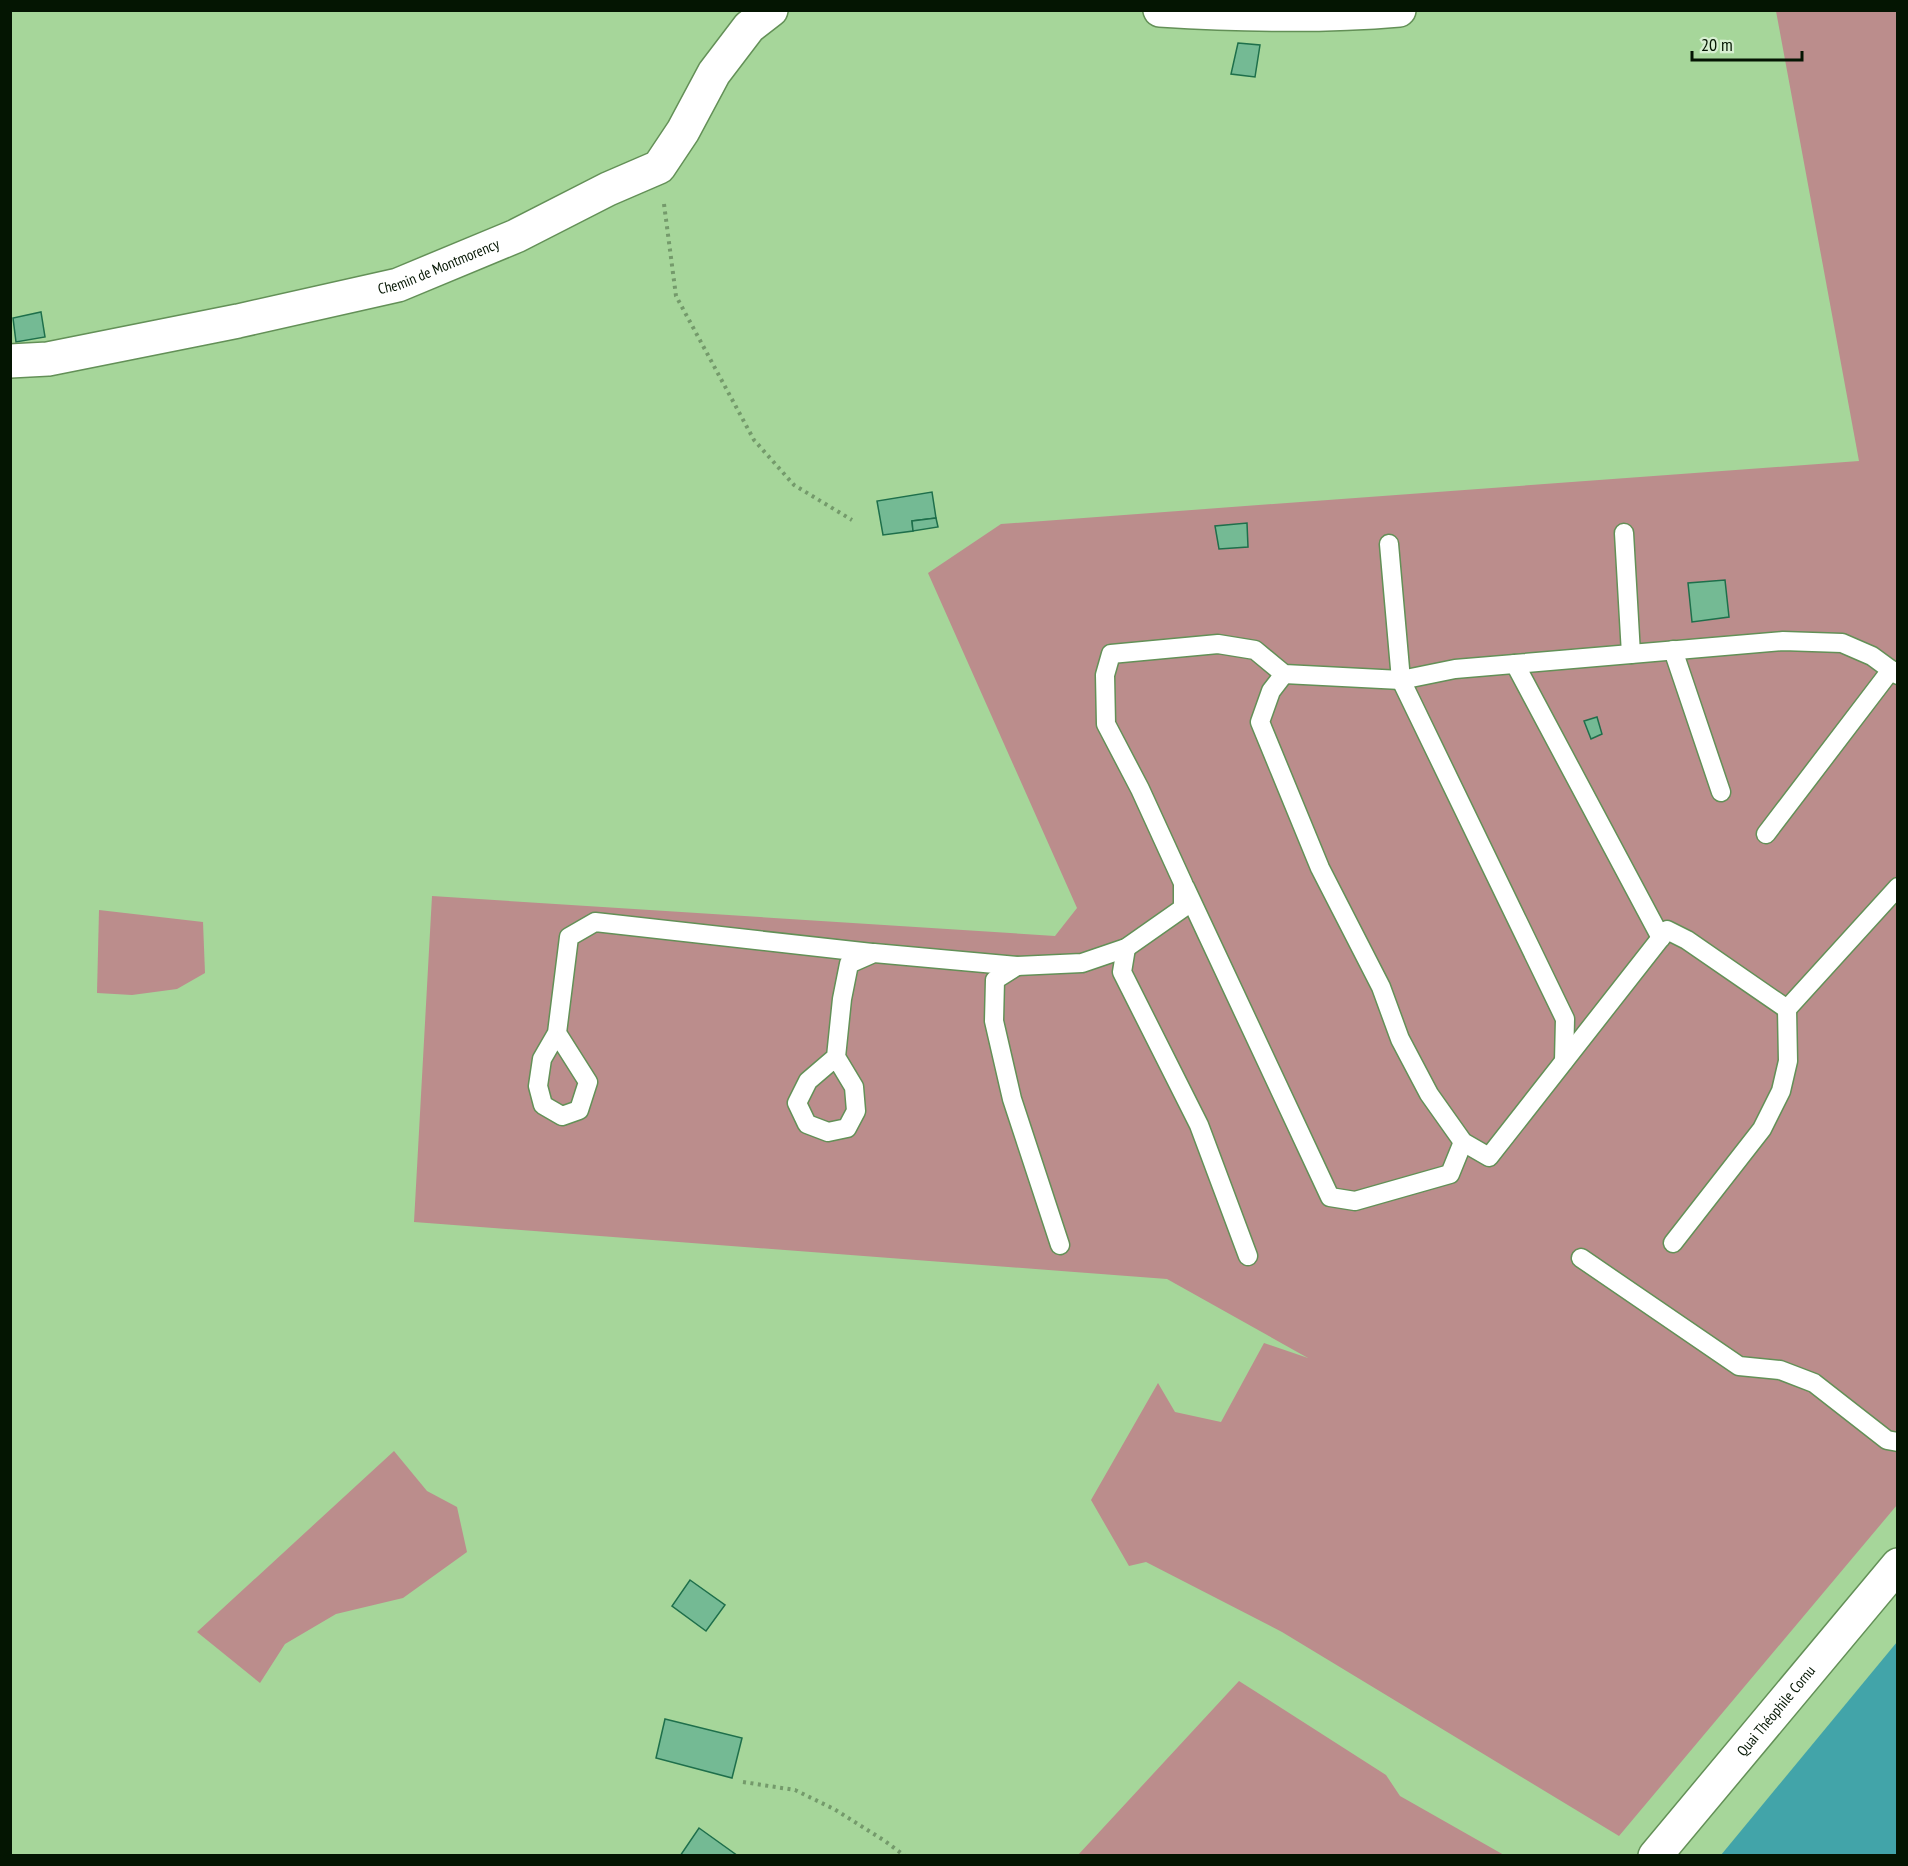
<svg xmlns="http://www.w3.org/2000/svg" width="1908" height="1866" viewBox="0 0 1908 1866" font-family="'PT Sans Narrow',sans-serif">
<style>
.green{fill:#bb8d8c}
.water{fill:#42a4a9}
.building{fill:#74ba94;stroke:#1e6f4b;stroke-width:1.5}
.lines{fill:none;stroke-linecap:round;stroke-linejoin:round}
.lane-casing{stroke:#639057;stroke-width:21}
.street-casing{stroke:#639057;stroke-width:36}
.secondary-casing{stroke:#639057;stroke-width:36}
.path{stroke:#749a6b;stroke-width:4;stroke-dasharray:3 4.5;stroke-linecap:butt}
.lane{stroke:#fff;stroke-width:18}
.street{stroke:#fff;stroke-width:33}
.secondary{stroke:#fff;stroke-width:33}
.labels{text-anchor:middle;stroke-width:6;stroke-linejoin:round;paint-order:stroke}
.street-label{font-size:15px;fill:#041502;stroke:#d7efd1}
</style>
<rect width="100%" height="100%" fill="#a6d69a"/>
<g class="green">
<path d="M1776,11H1897V1505L1619,1836L1282,1632L1146,1562L1129,1566L1091,1500L1158,1383L1175,1412L1221,1422L1264,1343L1308,1358L1167,1279L414,1222L432,896L1055,936L1077,908L928,573L1001,524L1859,461Z"/>
<path d="M99,910L203,922L205,973L177,989L132,995L97,993Z"/>
<path d="M394,1451L427,1491L457,1507L467,1552L403,1598L336,1614L285,1644L260,1683L197,1632Z"/>
<path d="M1239,1681L1386,1775L1400,1796L1504,1855H1078Z"/>
</g>
<path class="water" d="M1897,1642V1855H1721Z"/>
<g class="building">
<path d="M1238,43L1260,45L1255,77L1231,74Z"/>
<path d="M41,312L45,337L16,342L13,318Z"/>
<path d="M932,492L936,518L912,521L913,531L883,535L877,501Z"/>
<path d="M936,518L938,527L913,531L912,521Z"/>
<path d="M1247,523L1248,547L1219,549L1215,526Z"/>
<path d="M1725,580L1729,617L1692,622L1688,583Z"/>
<path d="M1597,717L1602,734L1591,739L1584,721Z"/>
<path d="M690,1580L725,1605L706,1631L672,1606Z"/>
<path d="M665,1719L742,1738L732,1778L656,1758Z"/>
<path d="M699,1828L738,1856H680Z"/>
</g>
<g class="lines">
<g class="lane-casing">
<g id="lane">
<path d="M1624,533L1631,654"/>
<path d="M1389,544L1401,680L1565,1019L1564,1061"/>
<path d="M1673,650L1721,792"/>
<path d="M1515,664L1661,938"/>
<path d="M1284,674L1271,691L1260,722L1320,868L1381,987L1400,1039L1429,1094L1463,1142L1489,1157L1667,930L1687,940L1787,1009L1898,887"/>
<path d="M1766,834L1891,670"/>
<path d="M1185,887L1330,1197L1355,1201L1450,1174L1463,1142"/>
<path d="M1126,948L1122,972L1199,1125L1248,1256"/>
<path d="M1017,966L995,980L994,1021L1012,1099L1060,1245"/>
<path d="M557,1033L588,1082L579,1110L562,1116L543,1105L538,1086L542,1059L557,1033L569,937L595,922L872,953"/>
<path d="M836,1057L808,1081L797,1103L807,1124L828,1132L847,1128L856,1111L854,1087L836,1057L842,999L849,964L874,953L1017,966L1082,963L1126,948L1183,908V883L1140,789L1106,724L1105,675L1111,654L1218,644L1255,650L1284,674L1401,680L1455,669L1783,641L1842,643L1872,656L1898,675"/>
<path d="M1673,1243L1762,1129L1781,1091L1788,1061L1787,1009"/>
<path d="M1581,1258L1739,1366L1780,1370L1814,1383L1887,1440L1898,1442"/>
</g>
</g>
<g class="street-casing">
<g id="street">
<path d="M1160,10C1240,15 1319,17 1399,10"/>
<path id="s1" d="M10,361L48,359L238,321L398,285L516,236L608,189L659,167L683,131L714,73L749,27L771,10"/>
</g>
</g>
<g class="secondary-casing">
<g id="secondary">
<path id="s2" d="M1655,1856L1898,1565"/>
</g>
</g>
<g class="path">
<path d="M664,204L676,296L754,440L794,485L852,520"/>
<path d="M743,1782L795,1790L834,1809L885,1841L905,1856"/>
</g>
<use href="#lane" class="lane"/>
<use href="#street" class="street"/>
<use href="#secondary" class="secondary"/>
</g>
<g class="labels">
<g class="street-label">
<text dy="5" stroke="none"><textPath href="#s1" startOffset="440">Chemin de Montmorency</textPath></text>
<text dy="5" stroke="none"><textPath href="#s2" startOffset="189">Quai Théophile Cornu</textPath></text>
</g>
</g>
<rect width="1908" height="1866" fill="none" stroke="#041502" stroke-width="24"/>
<path d="M1692 51v9h110v-9" fill="none" stroke="#041502" stroke-width="3"/>
<text x="1701" y="51" font-size="18" fill="#041502" stroke="#d7efd1" stroke-width="4.5" paint-order="stroke">20 m</text>
</svg>
